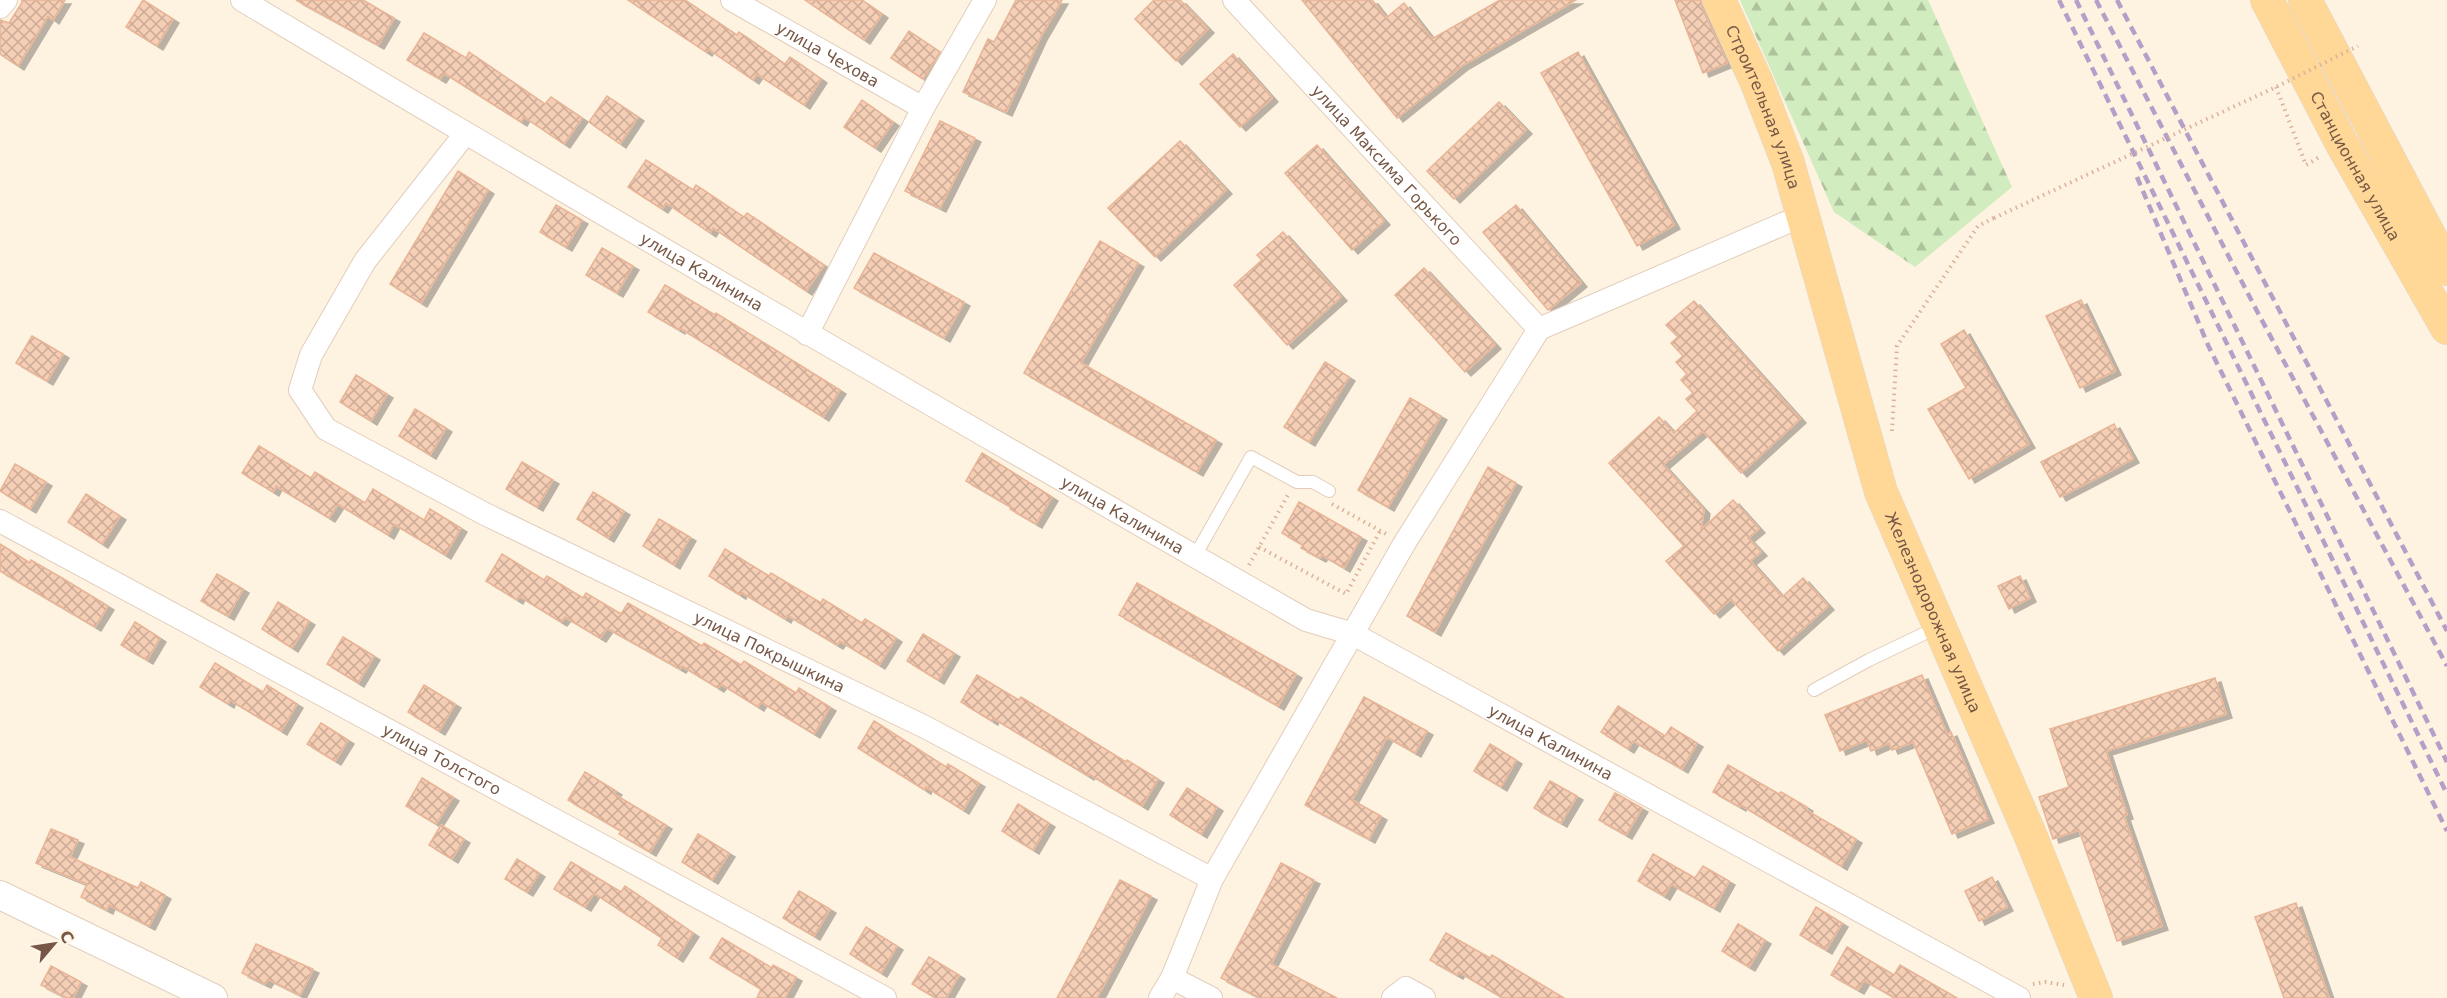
<svg xmlns="http://www.w3.org/2000/svg" width="2447" height="998" viewBox="0 0 2447 998" font-family="'DejaVu Sans',sans-serif">
<style>
.forest{fill:url(#forest-firs)}
.building{fill:url(#building-cross-hatch);stroke:#e9b495;stroke-width:1.5;filter:url(#shadow)}
.lines{fill:none;stroke-linecap:round;stroke-linejoin:round}
.service-casing{stroke:#e3cebc;stroke-width:14}
.minor-casing{stroke:#e3cebc;stroke-width:24}
.tertiary-casing{stroke:#e3cebc;stroke-width:30}
.primary-casing{stroke:#ded7d3;stroke-width:34}
.path{stroke:#dab299;stroke-width:4;stroke-dasharray:1.5 4.5;stroke-linecap:butt}
.service{stroke:#fff;stroke-width:12}
.minor{stroke:#fff;stroke-width:22}
.tertiary{stroke:#fff;stroke-width:28}
.primary{stroke:#ffd796;stroke-width:33}
.rail{stroke:#b49fc8;stroke-width:4.5;stroke-dasharray:9 6;stroke-linecap:butt}
.path-bridge{stroke:#dab299;stroke-width:4;stroke-dasharray:1.5 4.5;stroke-linecap:butt}
.labels{text-anchor:middle;stroke-width:6;stroke-linejoin:round;paint-order:stroke}
.street-label{font-size:16px;fill:#775746;stroke:#fff6e8}
</style>
<defs>
<pattern id="forest-firs" width="22" height="20" patternUnits="userSpaceOnUse" patternTransform="scale(1.5)"><rect width="22" height="20" fill="#d1ecbe"/><path d="M5 1l3.5 6h-7zM16 11l3.5 6h-7z" fill="#aec29c"/></pattern>
<pattern id="building-cross-hatch" width="8" height="8" patternUnits="userSpaceOnUse" patternTransform="scale(1.5)"><rect width="8" height="8" fill="#f5ceb6"/><path d="M0 0l8 8M0 8l8-8" fill="none" stroke="#cbaa96"/></pattern>
<filter id="shadow"><feDropShadow dx="6" dy="4" stdDeviation="0" flood-color="#0004"/></filter>
</defs>
<rect width="100%" height="100%" fill="#fef2e0"/>
<path class="forest" d="M1740,0H1928L2012,187L1915,267L1834,212Z"/>
<g class="building">
<path d="M21,0H65L53,20L48,16L18,66L0,54V20L9,23L23,1Z"/>
<path d="M143,0L173,19L157,46L126,27Z"/>
<path d="M296,0H363L394,18L378,45Z"/>
<path d="M628,0H685L737,35L739,32L785,64L790,57L821,79L804,105L757,74L753,80L708,49L706,52Z"/>
<path d="M805,0H862L882,14L864,40Z"/>
<path d="M1016,0H1062L1041,36L1006,112L963,92L988,39L994,42Z"/>
<path d="M1154,0H1180L1208,29L1176,61L1135,19Z"/>
<path d="M1302,0H1372L1386,18L1404,3L1432,39L1500,0H1576L1463,65L1397,118Z"/>
<path d="M1675,0H1701L1702,8L1727,63L1703,73Z"/>
<path d="M909,31L940,52L923,79L891,58Z"/>
<path d="M424,33L466,58L469,52L545,104L551,97L582,118L564,144L524,117L521,122L444,73L440,79L407,60Z"/>
<path d="M1578,52L1674,225L1637,246L1541,73Z"/>
<path d="M1233,54L1272,98L1240,127L1200,84Z"/>
<path d="M607,96L638,117L620,144L589,122Z"/>
<path d="M862,100L893,122L875,148L844,127Z"/>
<path d="M1499,102L1526,130L1454,199L1427,171Z"/>
<path d="M940,121L975,138L940,208L905,191Z"/>
<path d="M1180,141L1226,190L1155,257L1108,208Z"/>
<path d="M1317,145L1384,221L1352,250L1285,173Z"/>
<path d="M646,160L693,190L696,185L744,217L747,213L824,265L806,291L713,228L710,233L666,203L662,209L628,187Z"/>
<path d="M458,171L488,190L421,303L390,284Z"/>
<path d="M556,205L582,220L566,247L540,232Z"/>
<path d="M1516,205L1581,283L1548,310L1483,232Z"/>
<path d="M1283,232L1341,297L1287,345L1234,285L1262,260L1257,255Z"/>
<path d="M1100,241L1138,263L1081,363L1216,440L1197,472L1024,373Z"/>
<path d="M602,248L633,266L617,293L586,275Z"/>
<path d="M874,253L964,302L944,338L854,288Z"/>
<path d="M1424,268L1495,345L1465,372L1395,295Z"/>
<path d="M665,285L715,315L716,313L840,390L823,417L680,328L679,330L648,312Z"/>
<path d="M2081,300L2115,371L2080,388L2046,316Z"/>
<path d="M1694,301L1800,419L1741,473L1703,431L1663,465L1704,510L1701,530L1733,500L1759,529L1748,538L1761,552L1750,561L1782,597L1803,578L1828,606L1778,651L1731,599L1714,614L1666,561L1684,546L1609,463L1659,417L1674,433L1697,411L1686,399L1693,393L1681,380L1687,374L1676,362L1683,356L1671,343L1678,337L1666,325Z"/>
<path d="M1964,330L2029,444L1969,479L1928,409L1966,388L1941,344Z"/>
<path d="M32,336L63,354L47,381L16,363Z"/>
<path d="M1325,362L1349,377L1309,442L1284,427Z"/>
<path d="M356,375L387,394L371,421L340,402Z"/>
<path d="M1410,398L1441,416L1388,507L1358,490Z"/>
<path d="M415,409L446,428L430,455L399,436Z"/>
<path d="M2114,424L2133,459L2060,497L2041,462Z"/>
<path d="M259,446L311,478L315,472L365,503L373,489L424,520L430,509L461,528L445,555L394,524L388,535L338,504L329,518L276,486L273,492L242,473Z"/>
<path d="M982,453L1052,497L1036,524L1010,509L1011,507L966,481Z"/>
<path d="M522,462L553,480L537,507L506,489Z"/>
<path d="M15,464L46,482L30,509L0,491Z"/>
<path d="M1488,467L1516,483L1435,632L1407,616Z"/>
<path d="M593,492L624,511L608,538L577,519Z"/>
<path d="M86,494L120,516L102,544L68,522Z"/>
<path d="M1299,502L1361,537L1344,568L1322,555L1320,558L1301,548L1303,545L1282,533Z"/>
<path d="M659,519L690,537L674,565L643,546Z"/>
<path d="M0,544L30,563L31,560L62,578L108,606L95,627L0,571Z"/>
<path d="M725,549L769,576L771,573L821,603L823,599L862,623L865,619L896,638L879,665L840,641L837,645L787,615L785,619L741,592L740,595L709,576Z"/>
<path d="M502,554L544,580L547,576L583,598L586,593L621,614L628,603L702,646L704,643L741,665L744,661L796,693L799,688L830,707L814,734L761,702L758,707L721,684L718,688L682,666L680,669L607,628L600,638L565,617L561,622L519,596L517,600L486,581Z"/>
<path d="M217,574L243,589L228,616L201,601Z"/>
<path d="M2020,576L2030,598L2009,609L1998,586Z"/>
<path d="M1137,583L1296,674L1278,706L1119,615Z"/>
<path d="M278,602L309,621L292,648L262,629Z"/>
<path d="M135,622L160,638L147,660L121,645Z"/>
<path d="M923,634L954,653L938,680L907,661Z"/>
<path d="M343,637L374,656L358,683L327,664Z"/>
<path d="M215,663L263,692L267,685L297,704L281,731L230,700L228,704L200,687Z"/>
<path d="M977,675L1019,700L1021,697L1126,762L1127,760L1158,779L1142,806L1089,774L1088,776L993,718L992,721L961,702Z"/>
<path d="M1922,675L1947,734L1951,732L1988,819L1952,834L1913,742L1892,750L1889,743L1871,751L1867,740L1840,751L1825,715Z"/>
<path d="M2215,678L2226,714L2106,751L2127,815L2124,816L2162,926L2117,941L2079,830L2053,839L2039,797L2069,787L2050,729Z"/>
<path d="M424,685L455,704L439,731L408,712Z"/>
<path d="M1364,697L1427,731L1415,753L1387,737L1352,800L1381,816L1369,839L1305,805Z"/>
<path d="M1618,706L1665,736L1671,727L1697,743L1682,769L1633,741L1628,749L1601,732Z"/>
<path d="M874,721L946,767L948,764L979,783L963,810L926,787L925,790L858,748Z"/>
<path d="M321,723L348,740L335,761L307,744Z"/>
<path d="M1490,744L1516,760L1501,787L1474,771Z"/>
<path d="M1728,765L1779,794L1781,792L1807,807L1806,810L1856,839L1841,866L1741,805L1740,807L1713,792Z"/>
<path d="M585,772L616,791L614,794L666,825L650,852L619,834L621,831L568,800Z"/>
<path d="M422,778L453,797L436,824L406,806Z"/>
<path d="M1550,781L1577,796L1561,823L1534,808Z"/>
<path d="M1187,788L1217,807L1201,834L1170,815Z"/>
<path d="M1615,793L1642,808L1626,835L1599,820Z"/>
<path d="M1018,804L1049,823L1033,850L1002,831Z"/>
<path d="M441,825L464,839L452,859L429,845Z"/>
<path d="M51,829L78,840L70,857L138,888L141,882L165,895L149,926L109,905L107,910L81,897L87,884L36,863Z"/>
<path d="M698,834L729,853L712,880L682,862Z"/>
<path d="M1653,854L1695,878L1703,866L1729,881L1714,908L1671,884L1664,896L1638,881Z"/>
<path d="M517,859L539,873L527,892L505,879Z"/>
<path d="M571,862L621,892L625,886L693,933L677,958L658,945L662,938L594,893L585,907L554,889Z"/>
<path d="M1281,863L1314,880L1271,964L1337,998H1260L1221,978Z"/>
<path d="M1992,877L2007,907L1979,921L1965,891Z"/>
<path d="M1120,880L1151,896L1097,998H1057Z"/>
<path d="M799,891L830,909L814,936L783,918Z"/>
<path d="M2296,903L2329,998H2284L2255,917Z"/>
<path d="M1816,907L1842,923L1826,950L1800,935Z"/>
<path d="M1738,924L1765,940L1749,967L1722,951Z"/>
<path d="M866,927L897,946L881,973L850,954Z"/>
<path d="M1446,933L1490,958L1492,955L1564,998H1503L1459,972L1457,975L1430,960Z"/>
<path d="M722,938L772,968L773,965L796,977L785,998H757L761,989L710,958Z"/>
<path d="M256,944L313,969L300,995L268,979L265,984L242,973Z"/>
<path d="M1847,947L1894,975L1900,965L1957,998H1895L1864,980L1858,990L1831,975Z"/>
<path d="M929,957L959,975L946,998H936L912,984Z"/>
<path d="M51,966L81,982L73,998H67L41,985Z"/>
</g>
<g class="lines">
<g class="service-casing">
<g id="service">
<path d="M1195,556L1251,457L1297,482H1313L1329,491"/>
<path d="M1814,690L1869,660L1938,627"/>
</g>
</g>
<g class="minor-casing">
<g id="minor">
<path id="s1" d="M242,0C594,211 950,416 1306,620L1353,634L2019,998"/>
<path id="s2" d="M732,0L923,108"/>
<path id="s3" d="M1234,0L1539,329"/>
<path d="M0,7L6,0"/>
<path id="s4" d="M465,134L365,261L311,355L300,390L326,429L485,514L925,727L1212,879"/>
<path d="M807,334L923,108L985,0"/>
<path id="s5" d="M0,521L885,998"/>
<path d="M1172,978L1211,998"/>
<path d="M1160,998L1172,978L1212,879L1404,544L1539,329L1804,215"/>
<path d="M1393,998L1406,988L1424,998"/>
</g>
</g>
<g class="tertiary-casing">
<path id="tertiary" d="M0,895L213,998"/>
</g>
<g class="primary-casing">
<g id="primary">
<path id="s6" d="M1719,0L1757,83L1788,163L1881,492L2029,832L2096,998"/>
<path id="s7" d="M2267,0L2342,144L2447,328"/>
<path d="M2305,0L2447,269"/>
</g>
</g>
<g class="path">
<path d="M2276,87L2306,165L2321,156"/>
<path d="M1892,431L1897,346L1978,226L1994,218"/>
<path d="M1332,504L1388,535"/>
<path d="M1259,547L1346,594L1380,531"/>
<path d="M1249,565L1289,493"/>
<path d="M2033,984L2045,982L2064,985"/>
</g>
<use href="#service" class="service"/>
<use href="#minor" class="minor"/>
<use href="#tertiary" class="tertiary"/>
<use href="#primary" class="primary"/>
<g class="rail">
<path d="M2059,0L2447,794"/>
<path d="M2076,0L2447,762"/>
<path d="M2096,0L2258,313L2447,666"/>
<path d="M2117,0L2447,631"/>
<path d="M2137,177L2208,345L2447,831"/>
</g>
<path class="path-bridge" d="M1994,218L2276,87L2358,46"/>
</g>
<g class="labels">
<g class="street-label">
<text dy="6" stroke="none"><textPath href="#s2" startOffset="110">улица Чехова</textPath></text>
<text dy="6" stroke="none"><textPath href="#s6" startOffset="116">Строительная улица</textPath></text>
<text dy="6" stroke="none"><textPath href="#s3" startOffset="225">улица Максима Горького</textPath></text>
<text dy="6" stroke="none"><textPath href="#s7" startOffset="188">Станционная улица</textPath></text>
<text dy="6" stroke="none"><textPath href="#s1" startOffset="534">улица Калинина</textPath></text>
<text dy="6" stroke="none"><textPath href="#s1" startOffset="1020">улица Калинина</textPath></text>
<text dy="6" stroke="none"><textPath href="#s6" startOffset="650">Железнодорожная улица</textPath></text>
<text dy="6" stroke="none"><textPath href="#s4" startOffset="850">улица Покрышкина</textPath></text>
<text dy="6" stroke="none"><textPath href="#s1" startOffset="1506">улица Калинина</textPath></text>
<text dy="6" stroke="none"><textPath href="#s5" startOffset="502">улица Толстого</textPath></text>
</g>
</g>
<g transform="translate(54 944) rotate(61)" stroke="#fff6e8" stroke-width="4.5" paint-order="stroke">
<path d="M0-4.5L10 22L0 15L-10 22Z" fill="#775746"/>
<text y="-9" font-size="16" font-weight="bold" text-anchor="middle" fill="#775746">С</text>
</g>
</svg>
